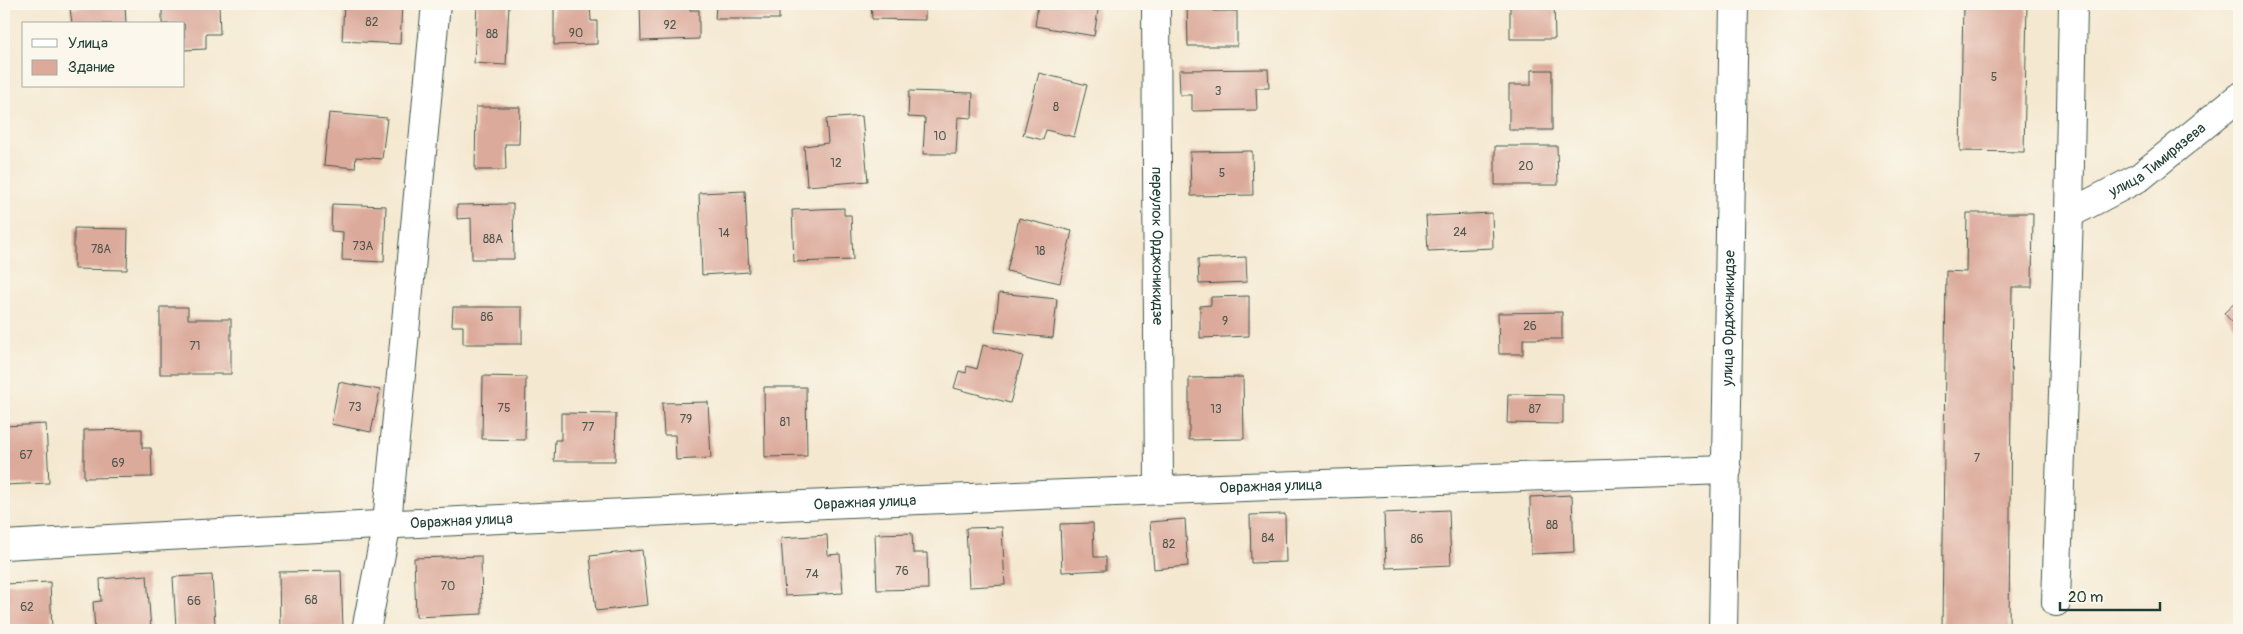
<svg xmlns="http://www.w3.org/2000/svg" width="2243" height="634" viewBox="0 0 2243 634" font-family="Pangolin,sans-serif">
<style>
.building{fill:#dcaa9b}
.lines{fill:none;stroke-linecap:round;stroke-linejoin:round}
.minor-casing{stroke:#3f574b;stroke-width:30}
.major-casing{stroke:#3f574b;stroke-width:30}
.minor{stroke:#fff;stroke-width:28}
.major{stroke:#fff;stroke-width:28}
.labels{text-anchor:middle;stroke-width:4;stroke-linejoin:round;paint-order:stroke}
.number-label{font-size:12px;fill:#4e584e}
.street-label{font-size:15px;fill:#1f3d34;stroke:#fbf7ec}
</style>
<rect width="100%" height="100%" fill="#fbf7ec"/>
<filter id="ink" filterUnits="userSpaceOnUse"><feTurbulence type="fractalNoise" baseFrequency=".02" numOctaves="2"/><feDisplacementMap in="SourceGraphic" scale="10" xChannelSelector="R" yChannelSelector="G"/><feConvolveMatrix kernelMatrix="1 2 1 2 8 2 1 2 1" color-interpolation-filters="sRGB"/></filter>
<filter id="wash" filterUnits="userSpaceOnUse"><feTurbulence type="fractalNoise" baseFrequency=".0096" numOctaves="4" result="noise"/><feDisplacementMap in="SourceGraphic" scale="20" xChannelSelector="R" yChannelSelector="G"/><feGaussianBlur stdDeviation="1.12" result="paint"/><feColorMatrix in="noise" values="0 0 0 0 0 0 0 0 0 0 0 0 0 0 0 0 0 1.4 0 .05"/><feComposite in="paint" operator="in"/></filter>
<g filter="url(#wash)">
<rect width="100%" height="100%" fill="#f4e8d0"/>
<g id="blocks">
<g class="building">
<path d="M125,4L126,24H72L70,8Z"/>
<path d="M162,4H219L220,34H206V49L184,50V24H162Z"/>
<path d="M344,4H402L400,44L342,41Z"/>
<path d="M477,4H509L506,65L474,63Z"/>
<path d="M554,4H590L591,21H597V44L554,45Z"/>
<path d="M640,4H689L690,10H699V39L641,41Z"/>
<path d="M716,4H779V19H715Z"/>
<path d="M871,4H925V20L872,19Z"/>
<path d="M1038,4H1099L1094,36L1035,26Z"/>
<path d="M1187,4H1213V11H1237V46H1188Z"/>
<path d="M1510,4H1554L1555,39H1510Z"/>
<path d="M1963,4H2027L2024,152L1960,151Z"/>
<path d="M1268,69L1269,88H1256L1257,110L1192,111V95H1180L1179,70Z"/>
<path d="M1531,70H1552V130H1509V85H1531Z"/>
<path d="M1039,73L1087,85L1074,137L1046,130L1043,140L1023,135Z"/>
<path d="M909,91L973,93L972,118L958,117L956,154H923L925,118L908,117Z"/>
<path d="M476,107H520L519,144H505L506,170H475Z"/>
<path d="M329,113L387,118L382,159L356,157L355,168L324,165Z"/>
<path d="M862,116L868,181L807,186L804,146L828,143L826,119Z"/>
<path d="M1495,146H1557L1558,185H1495Z"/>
<path d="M1252,151L1253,195L1191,196L1190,152Z"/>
<path d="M745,191L749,272L702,275L699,193Z"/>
<path d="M332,204L386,206L384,262L342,260L343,232L331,231Z"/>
<path d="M513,204L514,259H472L471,218L457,219V205Z"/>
<path d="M844,208V215H851L853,260L794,262L792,210Z"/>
<path d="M1492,213L1493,248L1428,251L1426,216Z"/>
<path d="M1967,213H2033L2032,287H2012L2009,630H1942L1946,271L1966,272Z"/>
<path d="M1019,218L1072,231L1060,283L1007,271Z"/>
<path d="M74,228L128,229L127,270L74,269Z"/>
<path d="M1246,257L1247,282L1199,284L1198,259Z"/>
<path d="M999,293L1057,299L1053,338L995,332Z"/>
<path d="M1249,296V336L1200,338V306L1211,305V297Z"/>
<path d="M2239,299V330L2224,313Z"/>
<path d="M160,307H188V319H231V374H160Z"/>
<path d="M453,307H522V344H463V326H452Z"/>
<path d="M1562,312V339H1523V354H1499L1498,313Z"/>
<path d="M983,345L1023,356L1010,403L954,388L959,371L966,373L967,366L977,369Z"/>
<path d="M483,376L526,377L525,440L482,439Z"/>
<path d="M1243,377L1244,439L1189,440V378Z"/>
<path d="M339,382L380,390L371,432L331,424Z"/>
<path d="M764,387H806L807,456L765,457Z"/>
<path d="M1508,394L1563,395V424L1507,423Z"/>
<path d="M708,402L711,458L676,460L675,435H664L662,403Z"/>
<path d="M561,413L616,414L615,461H554L555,440H561Z"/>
<path d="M46,424L49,483L4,485V426Z"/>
<path d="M142,429V448H151L152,477L84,478V430Z"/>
<path d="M1572,495L1574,552L1531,554L1530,497Z"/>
<path d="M1449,510L1451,565L1386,568L1384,513Z"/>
<path d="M1285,514L1286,562L1251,563L1250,515Z"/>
<path d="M1185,519L1188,566L1154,569L1150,522Z"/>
<path d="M1093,523L1094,557H1106V570L1062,572L1060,524Z"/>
<path d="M1002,527L1005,585L969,587L966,528Z"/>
<path d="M912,533L913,553H927L928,589L877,590L875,534Z"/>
<path d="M827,535L828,555L840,554L843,593L785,596L781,538Z"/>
<path d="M642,550L648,605L596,611L590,556Z"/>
<path d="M481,556L482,614L416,617L414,558Z"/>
<path d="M341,571L343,628L280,629L279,572Z"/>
<path d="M147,575L151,630H95L93,602L101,601L100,579Z"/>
<path d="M212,575L215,625L176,628L173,577Z"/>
<path d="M50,582L52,630H4V584Z"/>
</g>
</g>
</g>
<g filter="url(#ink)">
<use href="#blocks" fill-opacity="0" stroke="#3f574b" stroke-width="1"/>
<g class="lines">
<g class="minor-casing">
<g id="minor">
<path id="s1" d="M1156,4L1159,488"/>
<path id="s2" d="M2069,214L2140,177L2239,97"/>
<path id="s3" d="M4,545C578,512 1152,489 1727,470"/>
<path d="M2056,602L2069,214L2073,4"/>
<path d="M366,630L387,523L436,4"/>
</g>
</g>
<g class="major-casing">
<g id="major">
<path id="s4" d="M1723,630L1734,4"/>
</g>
</g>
<use href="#minor" class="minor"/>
<use href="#major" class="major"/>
</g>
</g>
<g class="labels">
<g class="number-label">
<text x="372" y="26">82</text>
<text x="670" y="29">92</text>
<text x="576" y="37">90</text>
<text x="492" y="38">88</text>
<text x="1994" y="81">5</text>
<text x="1218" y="95">3</text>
<text x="1056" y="111">8</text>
<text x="940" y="140">10</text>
<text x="836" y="167">12</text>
<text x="1526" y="170">20</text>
<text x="1222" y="177">5</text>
<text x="1460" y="236">24</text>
<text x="724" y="237">14</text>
<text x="493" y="243">88А</text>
<text x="363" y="250">73А</text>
<text x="101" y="253">78А</text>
<text x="1040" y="255">18</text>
<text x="487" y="321">86</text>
<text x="1225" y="325">9</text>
<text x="1530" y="330">26</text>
<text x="195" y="350">71</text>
<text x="355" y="411">73</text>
<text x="504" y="412">75</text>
<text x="1216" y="413">13</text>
<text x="1535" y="413">87</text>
<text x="686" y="423">79</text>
<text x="785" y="426">81</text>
<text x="588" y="431">77</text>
<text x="26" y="459">67</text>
<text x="1977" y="462">7</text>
<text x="118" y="467">69</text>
<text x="1552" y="529">88</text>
<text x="1268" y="542">84</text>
<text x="1417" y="543">86</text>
<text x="1169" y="548">82</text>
<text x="902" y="575">76</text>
<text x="812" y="578">74</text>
<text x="448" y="590">70</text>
<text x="311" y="604">68</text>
<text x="194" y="605">66</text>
<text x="27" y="611">62</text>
</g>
<g class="street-label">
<text dy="5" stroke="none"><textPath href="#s2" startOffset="104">улица Тимирязева</textPath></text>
<text dy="5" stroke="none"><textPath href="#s1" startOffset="242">переулок Орджоникидзе</textPath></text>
<text dy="5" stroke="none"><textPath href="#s4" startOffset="312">улица Орджоникидзе</textPath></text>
<text dy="5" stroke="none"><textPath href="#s3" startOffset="1268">Овражная улица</textPath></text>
<text dy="5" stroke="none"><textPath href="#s3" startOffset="862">Овражная улица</textPath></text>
<text dy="5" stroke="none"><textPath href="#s3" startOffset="458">Овражная улица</textPath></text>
</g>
</g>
<rect width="2243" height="634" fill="none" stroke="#fbf7ec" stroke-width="20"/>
<rect x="22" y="22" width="162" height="65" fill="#fbf7ec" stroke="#a3ada2"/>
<rect x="32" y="39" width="25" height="8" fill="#ffffff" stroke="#a3ada2"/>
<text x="68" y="48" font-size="15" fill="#1f3d34">Улица</text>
<rect x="32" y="60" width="25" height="15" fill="#dcaa9b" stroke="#a3ada2"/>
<text x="68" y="72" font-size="15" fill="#1f3d34">Здание</text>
<path d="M2060 602v8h100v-8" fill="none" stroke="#1f3d34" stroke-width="2.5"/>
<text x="2068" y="602" font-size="15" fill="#1f3d34" stroke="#fbf7ec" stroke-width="4" paint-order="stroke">20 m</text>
</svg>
